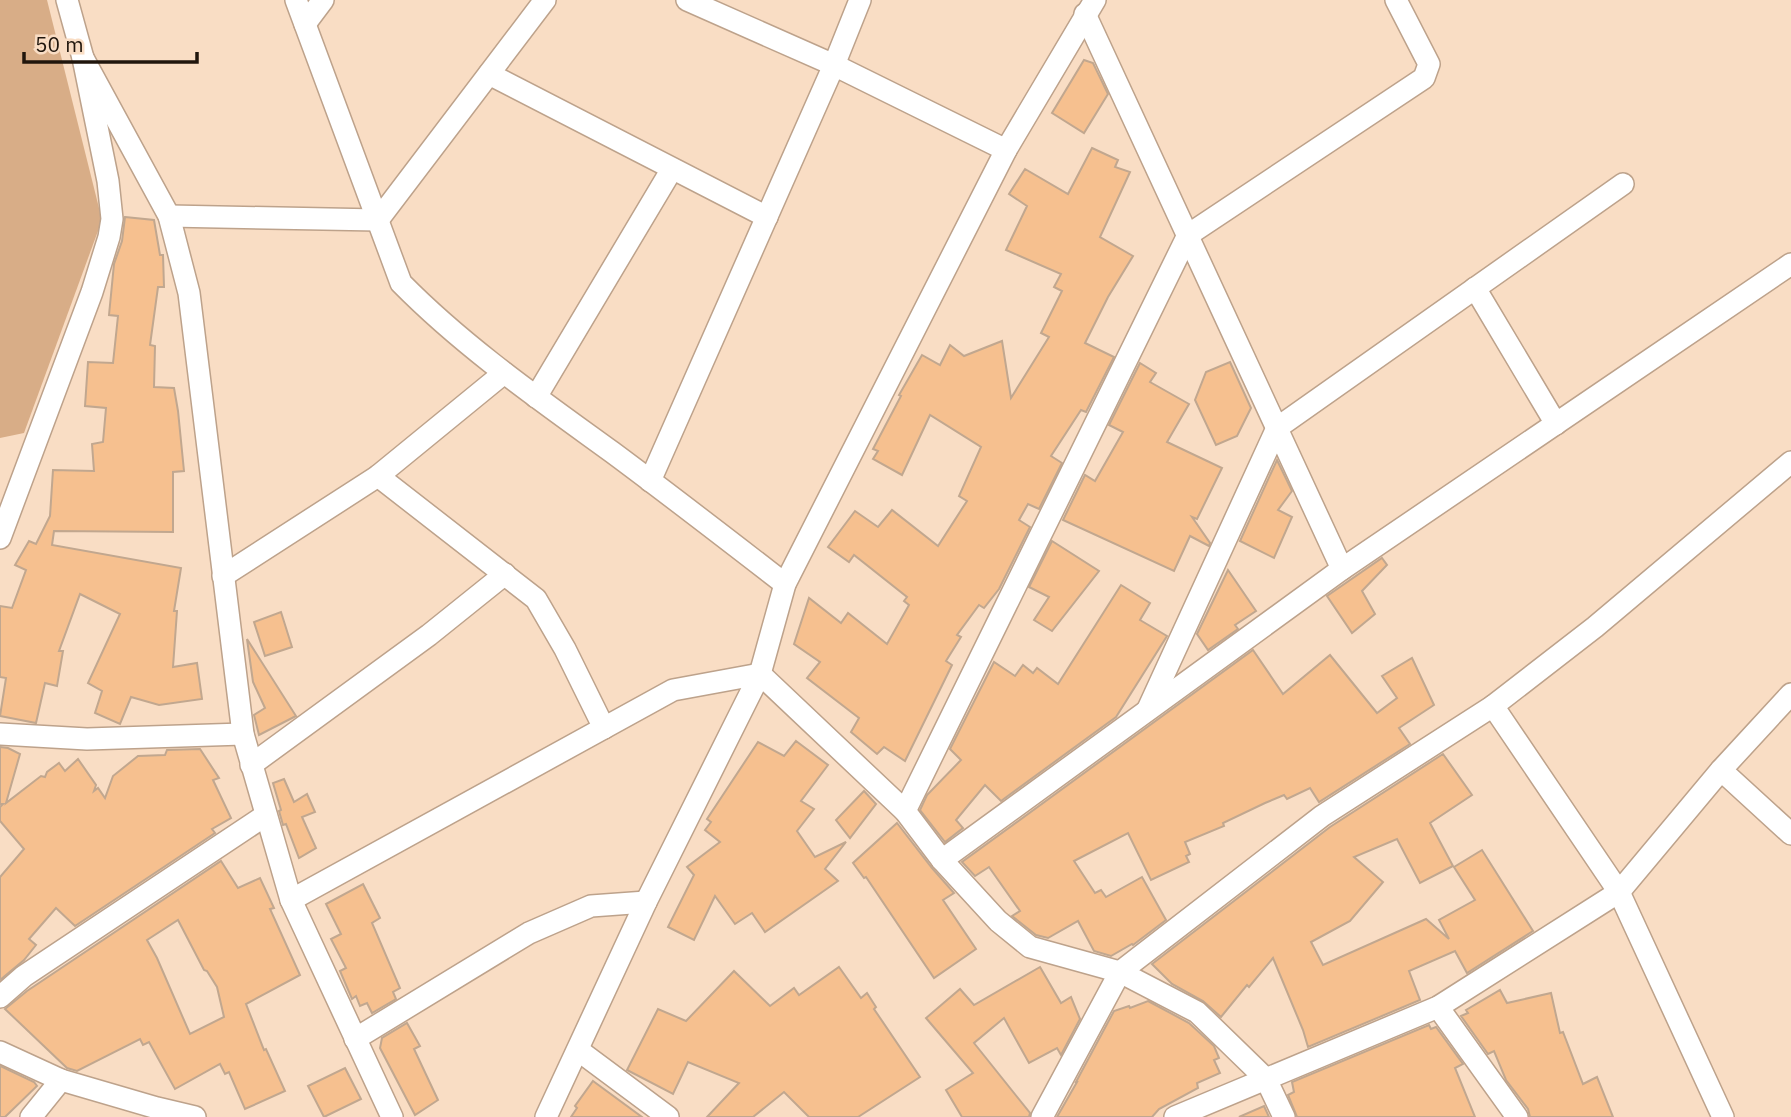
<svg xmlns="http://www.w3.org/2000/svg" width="1791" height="1117" viewBox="0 0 1791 1117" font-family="'IBM Plex Sans',sans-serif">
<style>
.green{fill:#d8ad87}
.building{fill:#f6c08f;stroke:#c1a78f;stroke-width:2;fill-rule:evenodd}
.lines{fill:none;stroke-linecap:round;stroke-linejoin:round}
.street-casing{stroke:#bda28b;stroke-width:24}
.street{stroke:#fff;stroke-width:21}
</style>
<rect width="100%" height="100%" fill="#f9ddc4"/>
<path class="green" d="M0,0H47L102,220L24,433L0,438Z"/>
<g class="building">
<path d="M1084,60L1093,63L1108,94L1084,133L1052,113Z"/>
<path d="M1092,148L1118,160L1115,167L1130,172L1100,237L1133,256L1108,297L1085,343L1114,357L1086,412L1081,410L1051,456L1062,463L1039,509L1028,504L1019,520L1030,527L999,589L984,608L979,605L957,635L961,637L946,661L952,665L905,761L884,747L877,754L851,732L859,718L807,678L820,662L794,644L809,598L841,623L848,613L887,644L909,605L904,601L907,597L854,555L849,562L828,547L855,511L878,527L892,510L938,546L967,501L959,496L981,447L930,415L902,475L873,459L878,451L873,449L901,396L899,395L922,355L940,365L950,345L964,356L1002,341L1011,398L1049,337L1041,333L1062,291L1054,287L1061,274L1006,250L1027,206L1009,194L1025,169L1068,194Z"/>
<path d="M125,217L154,220L160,255H163L164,287H158L150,345L155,346L154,387L174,388L178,411L184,471L173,472V532L54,531L52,545L181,568L174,611H177L173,667L197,663L202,699L159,705L131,697L120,724L95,713L102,691L88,683L120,614L80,594L59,651H63L57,686L45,683L36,723L0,716L6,678L0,677V606L12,608L26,570L15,565L29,541L36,544L50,516L53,470L94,471L92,444L103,442L106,408L85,406L88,362L113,363L118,316L109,315L114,264L122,241Z"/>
<path d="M1230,362L1251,408L1237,436L1216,445L1195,400L1206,372Z"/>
<path d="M1140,363L1156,373L1150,382L1189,404L1167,442L1222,468L1197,519L1192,517L1210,543L1209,546L1190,536L1174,571L1063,520L1085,475L1095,481L1123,432L1109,425Z"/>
<path d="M1277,460L1292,491L1278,510L1292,517L1274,558L1240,541Z"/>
<path d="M1052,541L1099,571L1052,631L1034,620L1049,597L1029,587Z"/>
<path d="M1382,558L1387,565L1362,591L1375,614L1352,633L1327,596Z"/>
<path d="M1228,570L1256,611L1235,625L1238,629L1208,650L1197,634Z"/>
<path d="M1121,585L1150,603L1140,620L1167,636L1116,717L1001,801L985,785L956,820L963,828L945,842L920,810L927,795L961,760L950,749L994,662L1015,676L1023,665L1033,673L1037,668L1058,684Z"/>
<path d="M281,612L292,647L265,656L254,622Z"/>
<path d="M247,639L296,716L259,735L254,715L265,708L253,682Z"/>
<path d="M1253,650L1283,694L1330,655L1377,713L1397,698L1382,676L1412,658L1434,705L1399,728L1410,744L1319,802L1310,788L1287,799L1284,795L1265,803L1223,823L1224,826L1185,842L1190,854L1186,856L1189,862L1151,880L1128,833L1074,861L1095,893L1101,890L1106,897L1142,877L1166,920L1133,945L1132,944L1111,956L1094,951L1078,921L1048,938L1036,935L1012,916L1020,911L989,867L975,876L962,862Z"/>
<path d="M796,741L828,765L801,801L814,809L797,831L815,857L846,842L825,869L838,881L765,932L752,913L735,924L715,896L694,940L668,927L694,875L687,867L720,842L705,830L711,822L707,819L758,742L784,756Z"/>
<path d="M0,747L8,748L20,754L6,803L41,776L45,777L47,772L59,763L65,771L78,759L96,785L94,791L98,788L105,798L113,776L138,756L165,755L167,750L200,749L219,778L213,780L231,818L212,829L215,833L75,926L56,908L29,939L36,945L24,960L0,980V877L24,849L0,821V807L3,804H0Z"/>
<path d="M1443,754L1472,795L1430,823L1453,866L1420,883L1397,839L1354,857L1383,882L1350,921L1311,942L1323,965L1426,919L1449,939L1439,920L1475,900L1454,867L1482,850L1533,931L1467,973L1455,951L1409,971L1420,1000L1308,1047L1303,1030L1273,958L1249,987L1247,985L1221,1017L1203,1001L1172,984L1152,964L1330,827Z"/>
<path d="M284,779L294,802L307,794L315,812L302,817L316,848L299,858L286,824L283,825L279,811L281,810L273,783Z"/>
<path d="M864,791L876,804L850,838L836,820Z"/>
<path d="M897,823L932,868L954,893L943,900L976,949L934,978L866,877L864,878L853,863Z"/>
<path d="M221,861L238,888L260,878L274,908L270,909L300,975L246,1004L264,1050L266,1049L285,1091L245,1109L229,1072L225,1074L220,1064L175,1089L149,1042L143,1045L140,1039L77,1071L67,1068L5,1009L27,991ZM178,920L204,970L207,971L217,987L224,1017L190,1034L157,958L147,940Z"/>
<path d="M363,884L380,918L372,923L400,988L393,992L396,999L372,1013L367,1003L360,1006L356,996L352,999L340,971L346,968L331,939L341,934L326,904Z"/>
<path d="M839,967L861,998L867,993L876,1007L874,1009L920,1077L858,1117H809L784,1092L753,1117H707L739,1083L688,1062L673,1094L627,1070L658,1009L686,1021L734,971L770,1006L794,988L799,995Z"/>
<path d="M1040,967L1061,1003L1071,997L1080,1019L1061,1055L1057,1048L1029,1063L1004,1018L974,1043L1030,1113L1029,1117H962L946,1090L973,1073L926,1018L960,989L974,1005Z"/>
<path d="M1500,990L1507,1003L1551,993L1560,1033L1563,1032L1583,1084L1597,1077L1613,1117H1530L1528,1109L1506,1080L1494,1051L1488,1054L1461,1016L1468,1013L1466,1010Z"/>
<path d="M1148,1001L1189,1023L1214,1046L1219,1058L1214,1060L1220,1073L1197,1083L1198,1088L1159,1109L1152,1117H1057L1077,1082H1076L1114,1011L1129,1006L1130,1008Z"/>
<path d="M407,1023L420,1046L414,1049L438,1100L415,1115L380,1048L382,1038Z"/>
<path d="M1429,1025L1431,1029L1436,1027L1463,1064L1455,1068L1475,1117H1297L1288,1095L1294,1092L1292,1082Z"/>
<path d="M0,1066L34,1082L37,1086L5,1117H0Z"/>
<path d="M345,1068L361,1099L324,1117L308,1086Z"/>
<path d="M593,1081L642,1117H571L577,1108L575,1106Z"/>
<path d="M1264,1106L1269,1117H1239Z"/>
</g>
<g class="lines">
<g class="street-casing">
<g id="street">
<path d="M296,0L401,283C464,347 539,399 612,452C670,495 728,540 785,584"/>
<path d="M687,0L834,65L1006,150"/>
<path d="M1085,14L1342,569"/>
<path d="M305,24L323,0"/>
<path d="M83,58L169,216L189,293L243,734L291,900L392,1117"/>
<path d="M489,74L767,217"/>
<path d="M169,216L378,220L545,0"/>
<path d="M1475,288L1556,424"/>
<path d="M536,397L672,169"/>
<path d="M378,476L536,599L565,649L604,728"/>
<path d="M650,481L834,65L860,0"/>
<path d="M0,538L92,292L109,237L112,219L108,181L83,58L67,0"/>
<path d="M223,576L378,476L504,373"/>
<path d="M1493,706L1619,892L1723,1117"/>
<path d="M1148,709L1277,428L1623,184"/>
<path d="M0,734L87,739L243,734"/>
<path d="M251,765L429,635L505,574"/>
<path d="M1721,770L1791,834"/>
<path d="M905,811L1188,235L1424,78L1429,64L1396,0"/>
<path d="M942,860L1342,569L1791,264"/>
<path d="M291,900L673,690L760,674L905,811L942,860L998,921L1030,947L1120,972L1197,1012L1266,1079L1284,1117"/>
<path d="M0,997L24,976L266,815"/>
<path d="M1438,1007L1517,1117"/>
<path d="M355,1039L529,933L591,906L646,902"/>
<path d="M578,1050L668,1117"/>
<path d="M0,1052L61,1080L157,1108L195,1117"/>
<path d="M31,1117L61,1080"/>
<path d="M546,1117L646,902L760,674L785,584L1006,150L1095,0"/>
<path d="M1042,1117L1120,972L1322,816L1493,706L1595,627L1791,462"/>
<path d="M1175,1117L1438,1007L1619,892L1721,770L1791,694"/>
</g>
</g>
<use href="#street" class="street"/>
</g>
<path d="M24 52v10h173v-10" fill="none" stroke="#20160d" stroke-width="3.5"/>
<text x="35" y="52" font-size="21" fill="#20160d" stroke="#f9ddc4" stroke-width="5" paint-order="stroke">50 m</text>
</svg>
